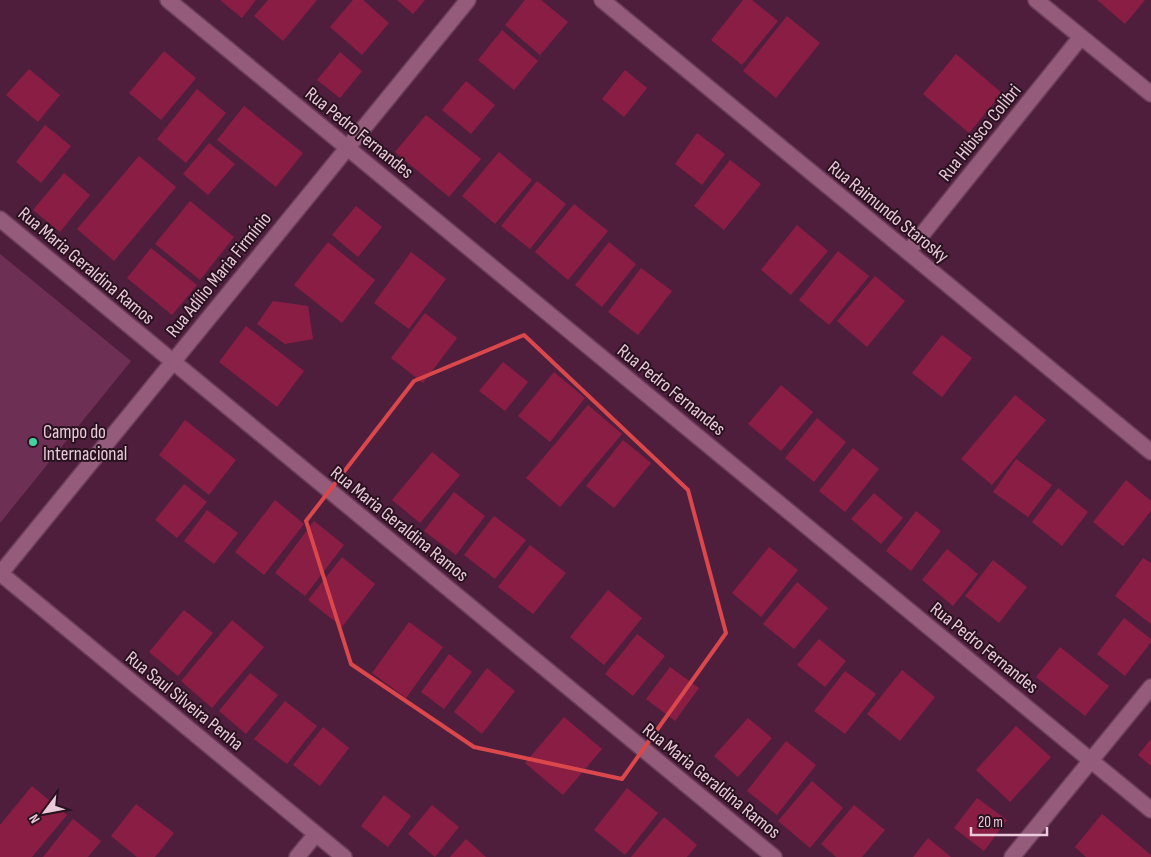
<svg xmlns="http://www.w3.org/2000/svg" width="1151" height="857" viewBox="0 0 1151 857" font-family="'Sofia Sans Condensed',sans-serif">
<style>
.green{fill:#6d3054}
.building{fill:#8a1d43}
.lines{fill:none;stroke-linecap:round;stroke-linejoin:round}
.street-casing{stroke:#6b3e5a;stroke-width:18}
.street{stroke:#945b7b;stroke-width:15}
.marked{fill:none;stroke:#da484c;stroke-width:4;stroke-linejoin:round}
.poi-dot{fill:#41d4a1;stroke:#29121f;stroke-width:2}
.labels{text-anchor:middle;stroke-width:4;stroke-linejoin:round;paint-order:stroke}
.street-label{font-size:19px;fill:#eac9da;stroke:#29121f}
.poi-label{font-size:19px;fill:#eac9da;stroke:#29121f;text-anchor:start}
</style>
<rect width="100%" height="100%" fill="#501e3d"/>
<path class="green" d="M0,254L131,361L0,523Z"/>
<g class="building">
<path d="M220,0H256L242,18Z"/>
<path d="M268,0H317L283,41L254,16Z"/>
<path d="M353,0H363L389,23L362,55L330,27Z"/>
<path d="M397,0H425L413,14Z"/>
<path d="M525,0H541L568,22L540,55L505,25Z"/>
<path d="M743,0H752L778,21L742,65L711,40Z"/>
<path d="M1097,0H1145L1125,24Z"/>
<path d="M787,16L820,43L776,98L743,71Z"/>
<path d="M502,30L538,61L514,90L478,60Z"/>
<path d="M164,51L196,78L161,120L129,93Z"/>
<path d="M340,52L362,71L340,98L317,80Z"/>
<path d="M956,54L1002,93L969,133L923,94Z"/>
<path d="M29,69L60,95L38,122L6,95Z"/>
<path d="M625,70L647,88L624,117L602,99Z"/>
<path d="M466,81L495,105L471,134L442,110Z"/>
<path d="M197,89L226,113L186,163L157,139Z"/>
<path d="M244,106L303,153L276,187L217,140Z"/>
<path d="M426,115L481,159L449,197L395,152Z"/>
<path d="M45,125L71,146L41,183L16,162Z"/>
<path d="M697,133L725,154L702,185L675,164Z"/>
<path d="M209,143L235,164L208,195L183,174Z"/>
<path d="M499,152L532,180L495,224L462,196Z"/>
<path d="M139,156L176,187L114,261L77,229Z"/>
<path d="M730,160L761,184L724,230L694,206Z"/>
<path d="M64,173L90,195L60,232L33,210Z"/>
<path d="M537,181L566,204L530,249L501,226Z"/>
<path d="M190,201L234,237L200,280L155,244Z"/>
<path d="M574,204L608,231L568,280L535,252Z"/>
<path d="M356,206L382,227L358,257L332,235Z"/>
<path d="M797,225L828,251L791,295L761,270Z"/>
<path d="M328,242L375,280L342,323L294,285Z"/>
<path d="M609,242L636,264L602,307L575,285Z"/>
<path d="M151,248L197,285L172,315L127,278Z"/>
<path d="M838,251L869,276L829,325L799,300Z"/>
<path d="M411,252L446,279L409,329L374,303Z"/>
<path d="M641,268L672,291L638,335L608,312Z"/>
<path d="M875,276L905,301L867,347L837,321Z"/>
<path d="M273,301L308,306L313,339L285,344L257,324Z"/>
<path d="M425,313L457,338L423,383L391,358Z"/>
<path d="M246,326L304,371L277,407L219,362Z"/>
<path d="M942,335L972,358L942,397L912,373Z"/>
<path d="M503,362L528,382L505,411L479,391Z"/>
<path d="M554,372L585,398L550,442L518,416Z"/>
<path d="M781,385L813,412L781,451L748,424Z"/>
<path d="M1015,395L1046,420L992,485L961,459Z"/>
<path d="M588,405L622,434L560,507L526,478Z"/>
<path d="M817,418L846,442L814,482L785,458Z"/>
<path d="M185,420L236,460L209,495L159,455Z"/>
<path d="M623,440L651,463L614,508L586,486Z"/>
<path d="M853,448L879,469L845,512L819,491Z"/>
<path d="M432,452L460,475L420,523L392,500Z"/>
<path d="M1016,459L1052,485L1028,517L993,492Z"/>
<path d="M1126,480L1151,501V511L1123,546L1093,522Z"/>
<path d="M184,484L207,502L177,538L155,520Z"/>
<path d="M1058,488L1088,512L1062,546L1032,522Z"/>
<path d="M454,492L485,516L456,555L424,531Z"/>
<path d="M874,493L903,518L881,544L851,519Z"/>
<path d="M275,500L304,524L264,575L235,552Z"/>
<path d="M207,510L238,533L214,564L184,541Z"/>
<path d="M916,511L941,531L911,571L886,551Z"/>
<path d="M494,516L526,540L495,579L464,555Z"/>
<path d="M314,521L344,545L305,596L275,573Z"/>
<path d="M530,545L566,573L533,614L498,587Z"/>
<path d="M769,547L798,570L761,617L732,593Z"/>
<path d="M947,549L978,574L953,606L922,580Z"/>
<path d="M342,557L375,584L342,627L308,600Z"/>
<path d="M1143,558L1151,563V624L1115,596Z"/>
<path d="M993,560L1027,587L999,623L965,596Z"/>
<path d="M797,582L828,608L794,649L763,624Z"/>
<path d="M608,590L642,618L604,665L570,637Z"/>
<path d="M184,610L213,633L178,676L149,652Z"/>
<path d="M1124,618L1151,639V642L1125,676L1097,654Z"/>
<path d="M232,620L264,647L212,708L181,681Z"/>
<path d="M409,622L443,647L406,698L372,673Z"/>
<path d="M637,634L665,656L633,696L605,674Z"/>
<path d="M819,639L846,661L825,687L797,665Z"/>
<path d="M1060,647L1109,686L1085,716L1036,677Z"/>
<path d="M449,654L472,672L444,709L421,692Z"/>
<path d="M670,667L699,688L675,721L646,699Z"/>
<path d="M487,668L515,691L482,734L454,712Z"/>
<path d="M902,670L935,697L900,741L867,714Z"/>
<path d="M845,671L876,694L845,734L814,711Z"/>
<path d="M250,673L278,695L246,734L219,711Z"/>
<path d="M285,701L317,726L287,764L254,739Z"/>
<path d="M564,717L602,749L563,795L525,763Z"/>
<path d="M748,718L772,738L738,777L714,756Z"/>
<path d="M1016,726L1051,757L1010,802L976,770Z"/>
<path d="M323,727L349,748L320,786L293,765Z"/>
<path d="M1151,739V766L1138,755Z"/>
<path d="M786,741L816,765L777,815L747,791Z"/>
<path d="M812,781L843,808L810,848L778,821Z"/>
<path d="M32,786L67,815L32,857H0V825Z"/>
<path d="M627,788L658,813L625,855L594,830Z"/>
<path d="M384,795L411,816L388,847L361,826Z"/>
<path d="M977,798L1007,820L984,851L954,828Z"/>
<path d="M136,804L174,833L155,857H137L111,836Z"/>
<path d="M432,805L459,827L435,857L408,834Z"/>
<path d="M854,805L885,830L862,857H836L821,844Z"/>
<path d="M1102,814L1151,855V857H1086L1075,847Z"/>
<path d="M664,817L697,845L687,857H631Z"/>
<path d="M73,819L101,841L88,857H43Z"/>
<path d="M928,838L951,857H913Z"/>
<path d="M466,839L486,857H450Z"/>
</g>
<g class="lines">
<g class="street-casing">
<g id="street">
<path d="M168,0L1151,810"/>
<path d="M602,0L1151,452"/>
<path d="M1036,0L1151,94"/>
<path d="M0,219L774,857"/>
<path d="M908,252L1081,37"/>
<path d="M0,573L344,857"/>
<path d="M0,574L468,0"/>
<path d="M297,857L316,834"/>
<path d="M1012,857L1151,687"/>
</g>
</g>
<use href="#street" class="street"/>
</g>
<path class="marked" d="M524,335L688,490L726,633L622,779L474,747L351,664L306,521L414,381Z"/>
<circle class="poi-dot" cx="33" cy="442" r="5"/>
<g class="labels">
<g class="street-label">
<text transform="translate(360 132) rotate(39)" y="7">Rua Pedro Fernandes</text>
<text transform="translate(979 132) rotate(-51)" y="7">Rua Hibisco Colibri</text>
<text transform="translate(889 211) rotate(39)" y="7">Rua Raimundo Starosky</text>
<text transform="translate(87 265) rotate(40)" y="7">Rua Maria Geraldina Ramos</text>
<text transform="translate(218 274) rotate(-51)" y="7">Rua Adílio Maria Firmínio</text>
<text transform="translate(672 389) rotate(39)" y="7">Rua Pedro Fernandes</text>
<text transform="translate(400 523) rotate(39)" y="7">Rua Maria Geraldina Ramos</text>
<text transform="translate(985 647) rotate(39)" y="7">Rua Pedro Fernandes</text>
<text transform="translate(185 700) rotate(39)" y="7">Rua Saul Silveira Penha</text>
<text transform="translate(712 780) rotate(39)" y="7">Rua Maria Geraldina Ramos</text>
</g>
<g class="poi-label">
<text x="43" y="438">Campo do<tspan x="43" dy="22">Internacional</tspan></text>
</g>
</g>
<g transform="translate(45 812) rotate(238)" stroke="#29121f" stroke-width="4" paint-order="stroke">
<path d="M0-4L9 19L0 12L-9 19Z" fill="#eac9da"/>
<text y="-8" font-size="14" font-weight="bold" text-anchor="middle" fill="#eac9da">N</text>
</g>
<path d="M971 827v8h76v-8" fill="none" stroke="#eac9da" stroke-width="2.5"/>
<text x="978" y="827" font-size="15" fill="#eac9da" stroke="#29121f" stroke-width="4" paint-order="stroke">20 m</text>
</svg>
